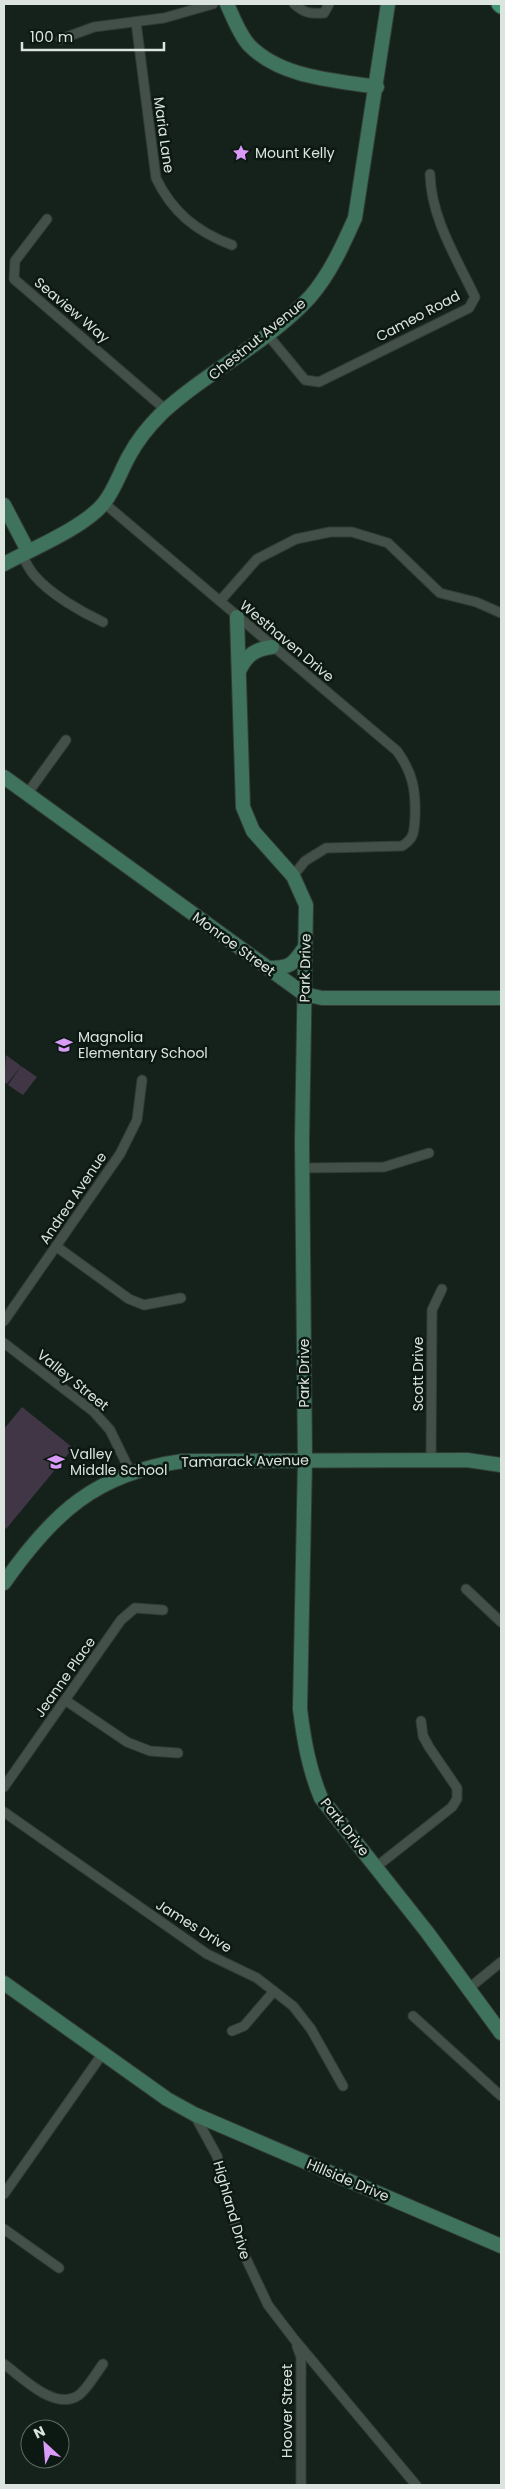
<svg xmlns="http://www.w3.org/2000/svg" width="505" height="2489" viewBox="0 0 505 2489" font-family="Poppins,sans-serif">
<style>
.garden{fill:#413646}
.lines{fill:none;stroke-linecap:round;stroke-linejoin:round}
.street-casing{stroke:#323b36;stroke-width:11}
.secondary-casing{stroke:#323b36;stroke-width:16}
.primary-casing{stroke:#323b36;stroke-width:18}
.street{stroke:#425049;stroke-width:9}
.secondary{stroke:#3f735d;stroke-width:14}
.primary{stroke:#3d9671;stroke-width:15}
.labels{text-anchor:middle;stroke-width:5;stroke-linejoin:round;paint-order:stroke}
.street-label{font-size:14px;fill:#dce4df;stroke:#0c1812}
.poi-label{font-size:14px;fill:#dce4df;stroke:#0c1812;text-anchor:start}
</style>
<rect width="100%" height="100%" fill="#15221b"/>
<g class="garden">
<path d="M6,1055L21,1066L7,1084L4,1082Z"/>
<path d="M21,1066L37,1077L23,1095L8,1085Z"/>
<path d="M22,1407L73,1448L6,1529L4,1527V1429Z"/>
</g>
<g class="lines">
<g class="street-casing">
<g id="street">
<path d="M294,4C304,13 310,14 324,13L329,4"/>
<path d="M136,22L156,178C172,212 197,232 232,245"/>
<path d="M61,39L94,27L164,18L213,4"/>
<path d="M47,219L15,261L14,279L166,410"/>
<path d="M267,334L305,380L319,382L469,308L475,297C456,257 431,218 430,174"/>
<path d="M104,503L397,751C413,773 416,791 415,817C414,831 415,838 402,846L326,848L305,861L293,876"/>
<path d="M22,555C25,561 29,569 34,575C50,594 81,612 103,622"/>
<path d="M220,601L257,559L296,539L330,532H352L388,543L440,593L476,602L501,613"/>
<path d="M27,794L66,740"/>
<path d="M302,1168L384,1167L429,1153"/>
<path d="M57,1247L129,1299L144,1305L181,1298"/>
<path d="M4,1321L120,1154L137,1120L142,1080"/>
<path d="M4,1343L94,1412L110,1430L131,1473"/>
<path d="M431,1460L432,1310L442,1289"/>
<path d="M466,1589L501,1622"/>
<path d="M65,1700L127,1742L150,1751L178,1753"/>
<path d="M4,1787L121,1620L135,1608L163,1610"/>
<path d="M4,1812L207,1954L257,1978L293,2006L311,2029L343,2086"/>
<path d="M376,1867L452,1807L457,1799V1788L429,1747L423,1736L421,1721"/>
<path d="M468,1989L501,1962"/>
<path d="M413,2016L501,2096"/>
<path d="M232,2031L244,2026L274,1991"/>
<path d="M194,2114L217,2156L242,2250L268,2305L294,2339L416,2485"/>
<path d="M4,2194L103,2053"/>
<path d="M4,2229L59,2268"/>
<path d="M297,2346L301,2357V2485"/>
<path d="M4,2364C22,2377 55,2412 79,2395C88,2388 96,2373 103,2364"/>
</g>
</g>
<g class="secondary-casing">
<g id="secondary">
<path d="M227,4C233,17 239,34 249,45C281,78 334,80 377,87"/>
<path d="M4,505L28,551"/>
<path d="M4,564C32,549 85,527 104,503C115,489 120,472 129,456C137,441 149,426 161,414C207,371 267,344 310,297C330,274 343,245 355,218L388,4"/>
<path d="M237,617L243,807L253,831L293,876L306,905L302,1141L305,1460L300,1709C304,1741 309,1769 321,1798L427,1932L501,2033"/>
<path d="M240,669C248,654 256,649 272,647"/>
<path d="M4,777L304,994L322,998H501"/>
<path d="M268,968C290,968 293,965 305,947"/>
<path d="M4,1583C53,1513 96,1473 183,1461L467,1460L501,1465"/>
<path d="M4,1983L167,2099L194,2114L501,2246"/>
</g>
</g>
<g class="primary-casing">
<path id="primary" d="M499,4L501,6"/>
</g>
<use href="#street" class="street"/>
<use href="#secondary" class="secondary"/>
<use href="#primary" class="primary"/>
</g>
<defs>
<g id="sight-bare" transform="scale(1.35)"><path d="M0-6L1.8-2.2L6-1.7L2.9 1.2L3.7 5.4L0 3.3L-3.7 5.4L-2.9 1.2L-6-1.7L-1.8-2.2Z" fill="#da9af7" stroke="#0c1812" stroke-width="2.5" paint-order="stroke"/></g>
<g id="school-bare" transform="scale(1.35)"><path d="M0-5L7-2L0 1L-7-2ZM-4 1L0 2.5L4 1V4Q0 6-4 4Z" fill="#da9af7" stroke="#0c1812" stroke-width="2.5" paint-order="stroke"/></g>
</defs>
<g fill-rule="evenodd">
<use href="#sight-bare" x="241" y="153"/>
<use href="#school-bare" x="64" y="1045"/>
<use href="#school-bare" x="56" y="1462"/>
</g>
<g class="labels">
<g class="street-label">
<text transform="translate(164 135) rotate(82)" y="5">Maria Lane</text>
<text transform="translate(72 310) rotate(40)" y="5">Seaview Way</text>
<text transform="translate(418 316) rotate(-28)" y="5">Cameo Road</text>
<text transform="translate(257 339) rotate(-39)" y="5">Chestnut Avenue</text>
<text transform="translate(287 641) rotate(40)" y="5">Westhaven Drive</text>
<text transform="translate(234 944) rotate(36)" y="5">Monroe Street</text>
<text transform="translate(305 968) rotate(-89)" y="5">Park Drive</text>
<text transform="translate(73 1198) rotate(-56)" y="5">Andrea Avenue</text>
<text transform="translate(304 1373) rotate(-90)" y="5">Park Drive</text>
<text transform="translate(418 1374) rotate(-90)" y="5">Scott Drive</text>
<text transform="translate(73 1380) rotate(39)" y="5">Valley Street</text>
<text transform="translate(245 1461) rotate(-1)" y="5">Tamarack Avenue</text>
<text transform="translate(65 1677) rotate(-55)" y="5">Jeanne Place</text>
<text transform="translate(345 1827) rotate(52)" y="5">Park Drive</text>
<text transform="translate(194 1926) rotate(32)" y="5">James Drive</text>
<text transform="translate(348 2180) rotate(23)" y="5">Hillside Drive</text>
<text transform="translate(232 2210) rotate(74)" y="5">Highland Drive</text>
<text transform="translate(287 2411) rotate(-90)" y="5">Hoover Street</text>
</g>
<g class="poi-label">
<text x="255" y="158">Mount Kelly</text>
<text x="78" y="1042">Magnolia<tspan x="78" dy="16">Elementary School</tspan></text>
<text x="70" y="1459">Valley<tspan x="70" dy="16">Middle School</tspan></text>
</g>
</g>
<rect width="505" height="2489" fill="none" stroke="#dce4df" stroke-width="10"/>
<g transform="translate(45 2444) rotate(334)"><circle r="24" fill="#0c1812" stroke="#5f6a64"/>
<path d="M0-4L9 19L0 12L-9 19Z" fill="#da9af7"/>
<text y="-8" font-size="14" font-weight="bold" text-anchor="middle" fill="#dce4df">N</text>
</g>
<path d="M22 42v8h142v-8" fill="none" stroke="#dce4df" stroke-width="2.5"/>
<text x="30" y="42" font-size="15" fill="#dce4df" stroke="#0c1812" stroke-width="4" paint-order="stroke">100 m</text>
</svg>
